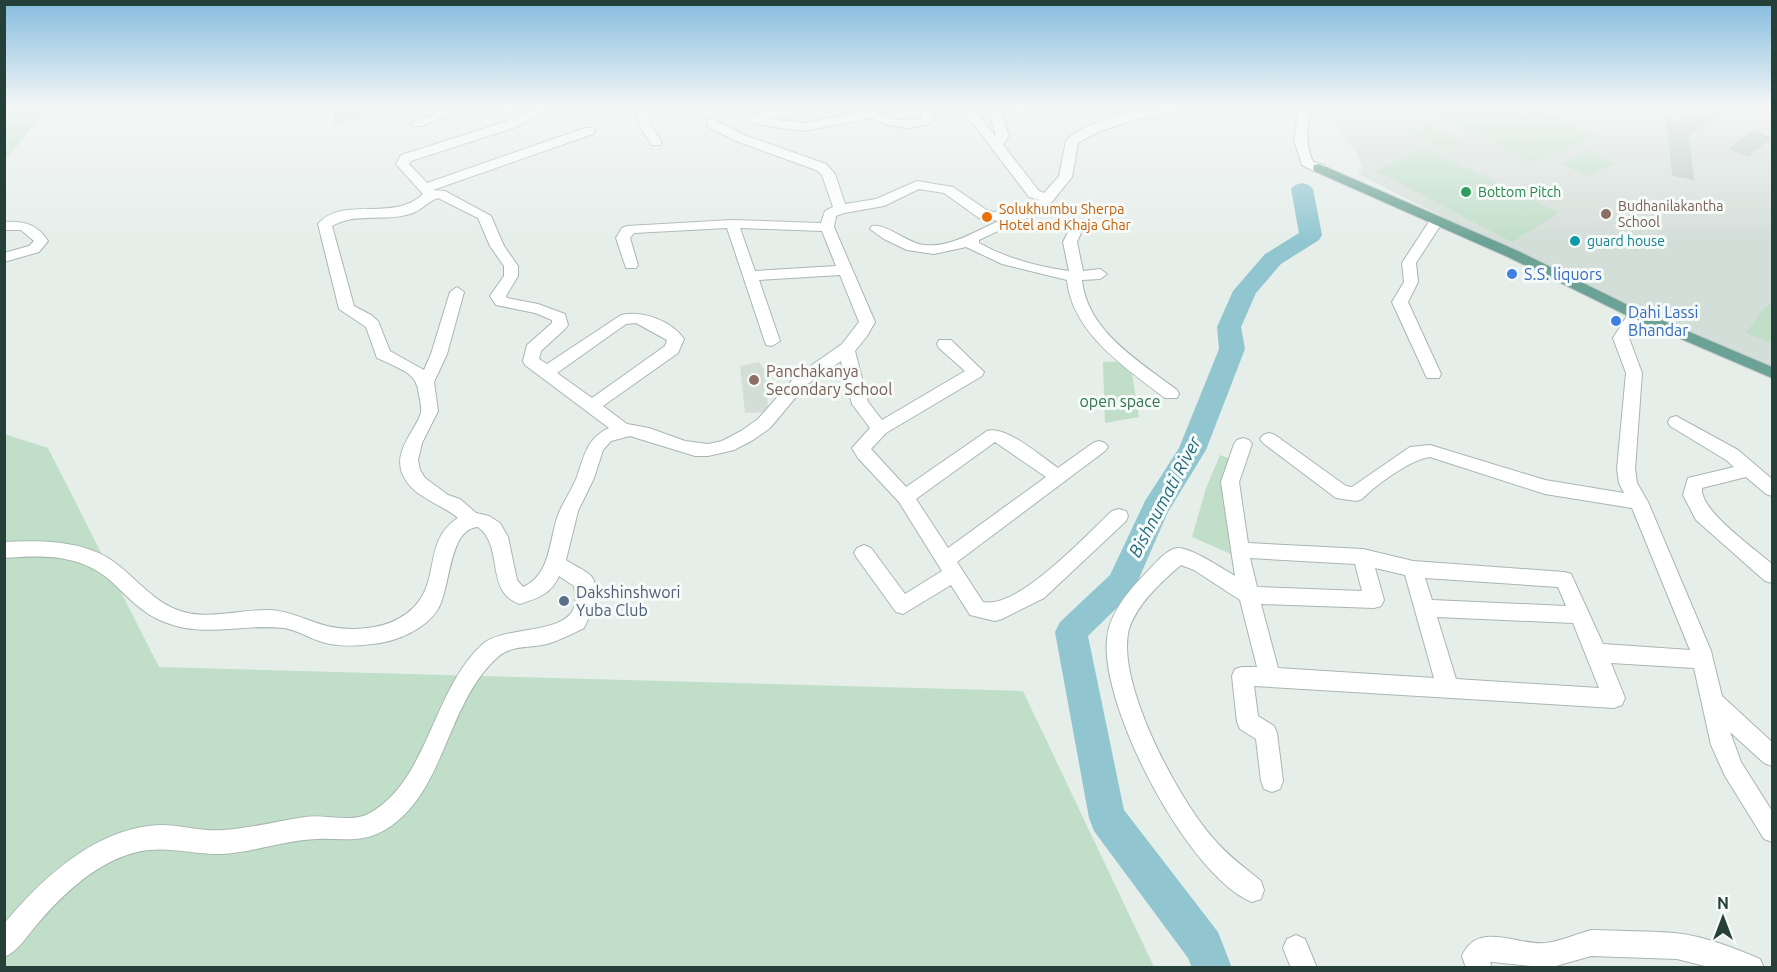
<svg xmlns="http://www.w3.org/2000/svg" width="1777" height="972" viewBox="0 0 1777 972" font-family="Ubuntu,sans-serif">
<style>
.built{fill:#d4ded9}
.green{fill:#c0dec8}
.lines{fill:none;stroke-linecap:round;stroke-linejoin:round}
.river{fill:#91c6d0;fill-rule:evenodd}
.building{fill:#bbc9c3;stroke:#b8c8c1;stroke-width:1.5}
.minor-casing{stroke:#a8b6b1;stroke-width:2}
.major-casing{stroke:#c2cac8;stroke-width:2}
.minor{fill:#fff;fill-rule:evenodd}
.major{fill:#6ca295;fill-rule:evenodd}
.leisure-dot{fill:#2e9e5b;stroke:#f6faf8;stroke-width:2}
.education-dot{fill:#8d6e63;stroke:#f6faf8;stroke-width:2}
.food-dot{fill:#e8710a;stroke:#f6faf8;stroke-width:2}
.culture-dot{fill:#0f9aa8;stroke:#f6faf8;stroke-width:2}
.shop-dot{fill:#3f7fe0;stroke:#f6faf8;stroke-width:2}
.service-dot{fill:#5c6f8a;stroke:#f6faf8;stroke-width:2}
.labels{text-anchor:middle;stroke-width:6;stroke-linejoin:round;paint-order:stroke}
.far-leisure-label{font-size:14px;fill:#27864d;stroke:#f6faf8;text-anchor:start}
.far-education-label{font-size:14px;fill:#785e54;stroke:#f6faf8;text-anchor:start}
.far-food-label{font-size:14px;fill:#c56008;stroke:#f6faf8;text-anchor:start}
.far-culture-label{font-size:14px;fill:#0d838f;stroke:#f6faf8;text-anchor:start}
.shop-label{font-size:16px;fill:#366cbe;stroke:#f6faf8;text-anchor:start}
.education-label{font-size:16px;fill:#785e54;stroke:#f6faf8;text-anchor:start}
.park-label{font-size:16px;fill:#30754c;stroke:#f6faf8}
.service-label{font-size:16px;fill:#4e5e75;stroke:#f6faf8;text-anchor:start}
.water-label{font-size:18px;font-style:italic;fill:#216a7a;stroke:#f6faf8}
</style>
<rect width="100%" height="100%" fill="#e6eeea"/>
<g class="built">
<path d="M1325,106H1772V368L1695,336L1537,264L1358,174L1363,167L1356,152L1349,144L1341,130L1322,114Z"/>
<path d="M759,362L766,372L768,412L745,413L740,366Z"/>
</g>
<g class="green">
<path d="M5,106H50L5,160L4,106Z"/>
<path d="M334,106H393L334,125Z"/>
<path d="M1427,106H1533L1596,137L1530,163Z"/>
<path d="M1429,126L1464,143L1448,151L1413,133Z"/>
<path d="M1423,147L1559,213L1512,242L1376,171Z"/>
<path d="M1592,150L1616,163L1586,176L1561,163Z"/>
<path d="M1772,304V343L1746,333L1764,308Z"/>
<path d="M1130,361L1139,417L1105,423L1103,362Z"/>
<path d="M4,434L48,448L159,667L1023,691L1154,967H5Z"/>
<path d="M1220,455L1234,460L1228,528L1231,554L1192,537L1206,488Z"/>
</g>
<g class="lines">
<path class="river" d="M1302,183L1309,185L1313,189L1322,235L1319,240L1281,264L1256,293L1241,327L1245,349L1206,450L1168,512L1133,592L1088,636L1124,810L1218,932L1232,968H1192L1188,958L1094,831L1089,818L1055,632L1060,622L1110,575L1145,501L1179,448L1219,349L1217,327L1233,291L1265,254L1299,233L1291,189L1295,185Z"/>
</g>
<g class="building">
<path d="M1696,110L1713,117L1690,134L1688,133L1693,179L1673,175L1667,119L1678,123Z"/>
<path d="M1753,131L1771,138L1748,156L1729,149Z"/>
</g>
<g class="lines">
<g class="minor-casing">
<g id="minor">
<path d="M454,106H471L421,126H413L411,123Z"/>
<path d="M541,106H557L513,128L411,161L409,164L427,183L585,128H593L595,131L593,134L433,190L445,191L491,216L504,246L518,266V276L506,296L507,298L538,304L565,314L568,325L565,329L541,351L539,359L547,364L621,315C642,310 672,321 684,339L678,353L603,406L627,424L649,428L685,441L708,444L722,441L741,431L758,419L795,377L842,344L859,322L840,275L759,280L780,341L772,346L766,345L727,228L634,233L630,238L638,265L636,268H626L616,238L622,228L627,226L732,220L821,223L825,211L833,207L822,175L816,170L736,141L707,126V120H715L744,135L826,164L835,174L845,204L876,199L917,181L953,187L988,211L1008,214L1024,211L1032,208L1039,200L1029,197L960,106H972L996,137L988,106H1000L1009,136L1003,145L1039,191L1044,193L1059,176L1066,141C1089,115 1161,106 1194,106L1188,110C1150,117 1111,122 1078,143L1072,177L1042,214L1021,220L979,240V243C1006,258 1038,267 1069,271L1063,242L1069,230H1079L1081,233L1077,242L1083,271L1100,269L1107,274L1100,279L1082,280C1087,331 1140,362 1177,390L1179,394L1177,398H1165C1126,368 1072,333 1067,280L1002,264L966,247L934,254L907,250L884,239L870,229L872,226C886,223 907,243 924,245C951,248 975,231 999,221L979,218L944,193L919,189L884,206L844,213L836,216L834,227L875,322L867,336L855,351L868,402L882,420L965,371L939,348L937,344L939,340H951L984,372L982,376L886,433L871,449L906,487L987,431C1006,425 1042,457 1058,468L1093,443L1099,441L1105,443L1108,447L1105,451L957,562L983,602C1018,610 1087,534 1112,511L1119,509L1126,511L1128,516L1126,521L1044,598L1002,619L995,621L970,615L951,585L903,614L896,612L857,558L854,553L857,548L864,545L871,548L905,594L942,571L899,502L858,458L852,448L870,428L852,404L841,361L806,385L770,428L753,440L734,450L708,456H695L630,436L611,441L603,450L594,478L578,511L566,560C573,565 585,570 591,576C602,589 590,615 584,628C572,634 560,640 547,644C531,648 512,645 499,656C445,702 446,796 383,831C362,843 340,838 317,839C285,840 254,852 223,854C194,855 166,845 137,852C98,861 64,893 39,922C28,934 19,951 4,957V924C43,877 97,827 161,825C182,825 203,832 224,830C252,828 278,821 305,817C324,814 351,823 368,814C429,782 432,688 484,643C505,626 570,635 575,604C576,598 575,591 574,586L559,576C551,594 538,598 520,604C484,592 505,547 478,527C448,529 451,588 438,609C426,629 396,642 372,644C356,646 338,647 322,642C309,638 297,630 284,628C242,623 203,639 162,621C142,613 128,597 112,582C81,554 44,555 4,558V542C42,540 88,540 118,565C137,580 153,600 175,609C205,622 239,609 270,610C291,611 307,621 327,626C348,631 378,630 398,619C448,592 417,544 458,518C441,503 412,498 402,473C394,450 414,433 421,413C422,408 420,400 419,395C418,385 415,378 406,372C397,367 387,362 377,358L366,327L339,309L318,224C343,195 393,223 423,194L396,164L401,155L505,122ZM438,198L478,218L490,246L504,266V276L490,296L496,305L535,313L552,320V323L527,345L523,361L525,365L609,428C587,438 584,456 577,477C572,490 563,502 558,515C549,540 551,575 523,587L517,580L508,537L500,523L489,516L476,513L460,499L448,495L425,478L420,470L418,460L422,443L438,411L434,382L447,354L464,292L457,287L450,292L431,354L424,370L390,351L378,321L371,315L354,306L332,226C356,212 384,222 410,214C421,211 428,201 438,198ZM740,228L822,231L836,266L755,271ZM636,323L667,340L665,346L592,398L557,373L626,324ZM995,442L1046,477L948,548L916,499Z"/>
<path d="M643,106H655L649,115L651,126L662,142L660,145H652L639,126L637,115Z"/>
<path d="M797,106H811L798,115L768,118L803,123L871,110L897,120L921,119V106H933V121L927,125L908,128L888,125L871,118L803,131L755,124L749,120C762,106 782,114 797,106Z"/>
<path d="M1281,106H1297L1310,113C1306,130 1306,146 1313,162L1324,165L1325,168L1324,171H1314L1302,165L1294,140L1298,115Z"/>
<path d="M1437,216L1444,220L1416,263L1418,282L1408,302L1441,374L1439,378H1427L1425,374L1392,302L1404,282L1402,263L1432,217Z"/>
<path d="M4,222C24,221 37,224 48,241L39,252L4,262V253L29,246L34,241L21,230H4Z"/>
<path d="M1635,309L1643,314L1629,338L1642,373L1635,469L1637,483L1648,502L1711,651L1722,696L1772,742V766L1764,763L1730,732L1741,762L1772,811V842L1764,839L1725,776L1711,745L1694,668L1611,663L1625,698L1622,705L1614,708L1254,686L1258,716L1274,726L1277,733L1283,781L1280,789L1272,792L1264,789L1261,781L1256,739L1240,729L1237,722L1232,676L1235,669L1242,667H1257L1240,600L1194,570L1181,565C1161,582 1137,604 1129,629C1115,681 1178,799 1213,838C1227,855 1244,867 1261,881L1264,890L1261,899L1252,902C1188,876 1100,707 1107,639C1109,614 1129,590 1146,573C1153,566 1167,548 1178,548C1192,548 1223,569 1235,576L1221,482L1234,444L1237,440L1243,438L1249,440L1252,444L1239,482L1248,543L1363,549L1413,561L1564,572L1571,574L1603,644L1690,650L1632,508L1545,494L1430,457C1411,459 1376,485 1362,499L1356,501L1336,498L1263,443L1260,439L1263,435L1269,433L1275,435L1346,486L1352,487L1410,447L1430,445L1545,480L1624,493L1619,483L1617,469L1626,373L1613,338L1630,311ZM1250,558L1355,564L1362,591L1257,587ZM1375,568L1405,575L1434,678L1278,668L1261,604L1374,608L1381,606L1384,600ZM1425,578L1558,587L1566,606L1432,600ZM1437,617L1573,623L1599,688L1456,679Z"/>
<path d="M1676,416L1738,450L1772,479V496L1766,494L1746,477L1702,488C1699,510 1755,549 1772,564V583L1765,581L1696,520L1683,495L1688,478L1734,467L1726,460L1670,426L1668,422L1670,418Z"/>
<path d="M1591,930C1619,931 1647,931 1675,933C1704,936 1734,948 1760,959L1764,968H1713L1677,959L1591,956L1549,968L1493,962H1490L1492,968H1466L1462,956C1477,920 1518,946 1546,943C1561,941 1577,934 1591,930Z"/>
<path d="M1296,935L1305,939L1317,968H1291L1283,948L1287,939Z"/>
</g>
</g>
<g class="major-casing">
<path id="major" d="M1319,164L1518,251L1640,311L1772,367V378L1630,317L1508,257L1314,171L1313,168L1314,165Z"/>
</g>
<use href="#minor" class="minor"/>
<use href="#major" class="major"/>
</g>
<linearGradient id="sky" x2="0" y2="1"><stop stop-color="#85bbde"/><stop offset="0.44" stop-color="#f4f7f6"/><stop offset="1" stop-color="#f4f7f6" stop-opacity="0"/></linearGradient>
<rect width="1777" height="242" fill="url(#sky)"/>
<circle class="leisure-dot" cx="1466" cy="192" r="6"/>
<g class="education-dot">
<circle cx="1606" cy="214" r="6"/>
<circle cx="754" cy="380" r="6"/>
</g>
<circle class="food-dot" cx="987" cy="217" r="6"/>
<circle class="culture-dot" cx="1575" cy="241" r="6"/>
<g class="shop-dot">
<circle cx="1512" cy="274" r="6"/>
<circle cx="1616" cy="321" r="6"/>
</g>
<circle class="service-dot" cx="564" cy="601" r="6"/>
<g class="labels">
<g class="far-leisure-label">
<text x="1478" y="197">Bottom Pitch</text>
</g>
<g class="far-education-label">
<text x="1618" y="211">Budhanilakantha<tspan x="1618" dy="16">School</tspan></text>
</g>
<g class="far-food-label">
<text x="999" y="214">Solukhumbu Sherpa<tspan x="999" dy="16">Hotel and Khaja Ghar</tspan></text>
</g>
<g class="far-culture-label">
<text x="1587" y="246">guard house</text>
</g>
<g class="shop-label">
<text x="1524" y="280">S.S. liquors</text>
<text x="1628" y="318">Dahi Lassi<tspan x="1628" dy="18">Bhandar</tspan></text>
</g>
<g class="education-label">
<text x="766" y="377">Panchakanya<tspan x="766" dy="18">Secondary School</tspan></text>
</g>
<g class="park-label">
<text x="1120" y="407">open space</text>
</g>
<g class="service-label">
<text x="576" y="598">Dakshinshwori<tspan x="576" dy="18">Yuba Club</tspan></text>
</g>
<g class="water-label">
<text transform="translate(1165 497) rotate(-62)" y="6">Bishnumati River</text>
</g>
</g>
<rect width="1777" height="972" fill="none" stroke="#254039" stroke-width="12"/>
<g transform="translate(1723 918)" stroke="#f6faf8" stroke-width="4.5" paint-order="stroke">
<path d="M0-4.5L10 22L0 15L-10 22Z" fill="#254039"/>
<text y="-9" font-size="16" font-weight="bold" text-anchor="middle" fill="#254039">N</text>
</g>
</svg>
